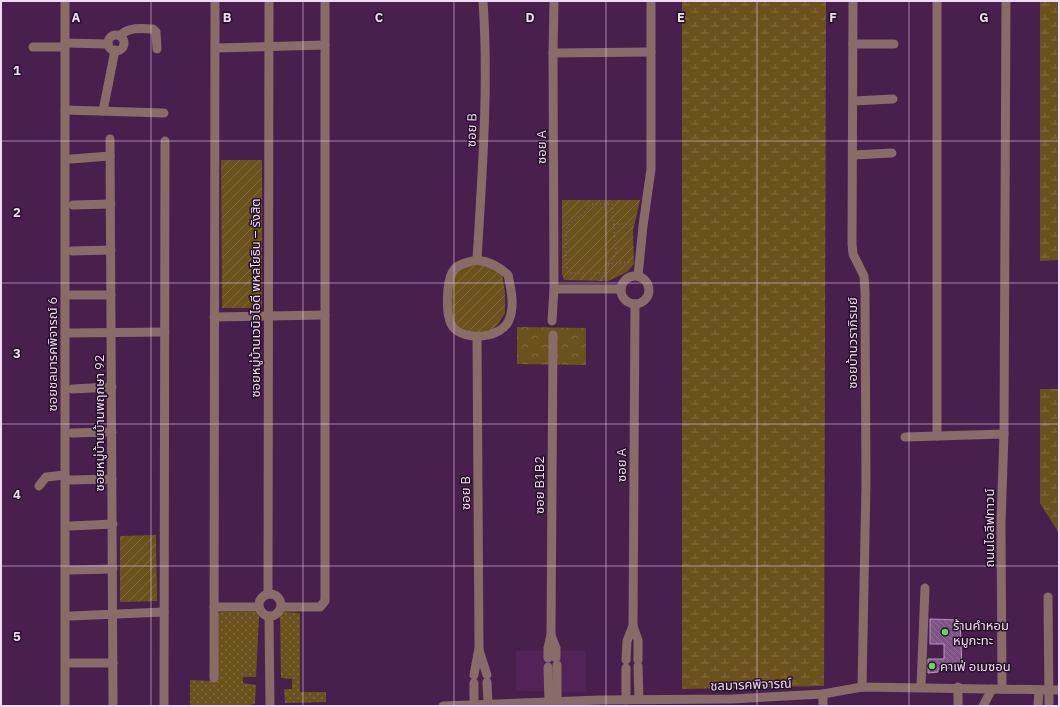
<svg xmlns="http://www.w3.org/2000/svg" width="1060" height="707" viewBox="0 0 1060 707" font-family="'IBM Plex Sans','Noto Sans Thai',sans-serif">
<style>
.built{fill:#522358}
.grass{fill:url(#grass-dots)}
.wetland{fill:url(#wetland-marsh)}
.park{fill:url(#park-crowns)}
.garden{fill:url(#garden-furrows)}
.building{fill:url(#building-back-hatch);stroke:#c090c6}
.lines{fill:none;stroke-linecap:round;stroke-linejoin:round}
.path{stroke:#825e86;stroke-width:1.5;stroke-dasharray:1 3;stroke-linecap:butt}
.minor{stroke:#896b68;stroke-width:9}
.grid{fill:none;stroke:#f2d8f4;stroke-width:1;stroke-opacity:0.55}
.poi-dot{fill:#68d465;stroke:#241227;stroke-width:1.5}
.labels{text-anchor:middle;stroke-width:3;stroke-linejoin:round;paint-order:stroke}
.street-label{font-size:13px;fill:#f2d8f4;stroke:#241227}
.poi-label{font-size:13px;fill:#f2d8f4;stroke:#241227;text-anchor:start}
.grid-label{font-size:13px;text-anchor:middle;font-weight:bold;fill:#f2d8f4;stroke:#241227;stroke-width:3;stroke-linejoin:round;paint-order:stroke}
</style>
<defs>
<pattern id="grass-dots" width="8" height="8" patternUnits="userSpaceOnUse"><rect width="8" height="8" fill="#6b521d"/><path d="M2 2h.1M6 6h.1" fill="none" stroke="#816a3e" stroke-width="1.8" stroke-linecap="round"/></pattern>
<pattern id="wetland-marsh" width="20" height="14" patternUnits="userSpaceOnUse"><rect width="20" height="14" fill="#6b521d"/><path d="M1 5h8M5 5V1M11 12h8M15 12V8" fill="none" stroke="#816a3e"/></pattern>
<pattern id="park-crowns" width="20" height="18" patternUnits="userSpaceOnUse"><rect width="20" height="18" fill="#6b521d"/><path d="M2 6a3 3 0 1 1 6 0M12 15a3 3 0 1 1 6 0" fill="none" stroke="#816a3e"/></pattern>
<pattern id="garden-furrows" width="10" height="10" patternUnits="userSpaceOnUse"><rect width="10" height="10" fill="#6b521d"/><path d="M-1 1l2-2M0 10L10 0M9 11l2-2" fill="none" stroke="#816a3e"/></pattern>
<pattern id="building-back-hatch" width="6" height="6" patternUnits="userSpaceOnUse"><rect width="6" height="6" fill="#7f5385"/><path d="M-1 5l2 2M0 0l6 6M5-1l2 2" fill="none" stroke="#926b97"/></pattern>
</defs>
<rect width="100%" height="100%" fill="#481f4d"/>
<path class="built" d="M516,651H586V692L516,691Z"/>
<g class="grass">
<path d="M220,612H257L259,617L256,677H243V683L256,685L255,704L242,706H190V680L218,681L217,616Z"/>
<path d="M283,612L300,613V692H326V702L285,703L284,689H292V679L281,678L280,617Z"/>
</g>
<g class="wetland">
<path d="M682,1H826L824,686L682,689Z"/>
<path d="M1040,1H1059V260L1040,261Z"/>
<path d="M1040,389H1059V533L1040,503Z"/>
</g>
<path class="park" d="M517,327L586,328V365L517,364Z"/>
<g class="garden">
<path d="M221,160H262V308H222Z"/>
<path d="M562,200H640L633,231L634,264L627,272L608,281L564,280L562,274Z"/>
<path d="M478,262L492,266L502,274L505,292V313L498,324L492,330L469,334L454,326C452,313 448,279 458,270C463,266 472,265 478,262Z"/>
<path d="M156,535L157,601L120,602V536Z"/>
</g>
<path class="building" d="M930,619L960,620L962,667L938,669V672L928,673V659H944V644H930Z"/>
<g class="lines">
<g class="path">
<path d="M614,224H634"/>
<path d="M608,264L630,262"/>
<path d="M601,281C604,267 614,263 616,252L612,204H591L583,214L567,226C565,242 564,258 569,273H603"/>
</g>
<g class="minor">
<path d="M65,1V706"/>
<path d="M853,1L852,244L853,254L864,276L865,292L866,484L862,687"/>
<circle cx="116" cy="43" r="8"/>
<path d="M120,36C127,27 142,28 153,29L156,32L157,49"/>
<path d="M65,43L108,44"/>
<path d="M853,44H894"/>
<path d="M33,47H65"/>
<path d="M215,48L325,45"/>
<path d="M553,53L651,52"/>
<path d="M853,101L893,99"/>
<path d="M65,110L164,113"/>
<path d="M103,111L115,50"/>
<path d="M110,139L113,706"/>
<path d="M853,155L892,153"/>
<path d="M71,159L110,156"/>
<path d="M73,205L111,204"/>
<path d="M72,251L111,250"/>
<path d="M477,260C482,174 489,87 483,1"/>
<path d="M477,260C490,262 498,266 508,275C511,289 515,306 509,320C502,338 465,342 453,327C445,317 446,282 453,271C457,264 469,262 477,260Z"/>
<path d="M638,276L643,226L651,169V1"/>
<circle cx="635" cy="290" r="14"/>
<path d="M554,289H621"/>
<path d="M71,295H111"/>
<path d="M214,317L325,315"/>
<path d="M552,321L554,289L553,53L554,1"/>
<path d="M69,333L165,332"/>
<path d="M72,389L112,387"/>
<path d="M72,433L112,432"/>
<path d="M1004,434L1006,1"/>
<path d="M937,436V1"/>
<path d="M905,437L1004,434L1001,523L1002,689"/>
<path d="M70,480L112,479"/>
<path d="M39,486L46,477L65,475"/>
<path d="M71,526L113,524"/>
<path d="M71,570L113,569"/>
<circle cx="270" cy="605" r="11"/>
<path d="M268,594L269,1"/>
<path d="M1048,597L1049,706"/>
<path d="M214,607H259"/>
<path d="M281,607H320L325,601V1"/>
<path d="M71,616L164,612"/>
<path d="M269,617L270,706"/>
<path d="M633,626L638,640V660"/>
<path d="M551,635L556,648V658"/>
<path d="M479,650L487,675"/>
<path d="M548,658V648L551,635L553,335"/>
<path d="M626,660L627,641L633,626L635,304"/>
<path d="M71,663H113"/>
<path d="M557,665V702"/>
<path d="M638,666L639,699"/>
<path d="M548,667L549,702"/>
<path d="M474,675L479,648L477,337"/>
<path d="M214,678L215,1"/>
<path d="M487,682L488,704"/>
<path d="M474,683V705"/>
<path d="M921,687L925,588"/>
<path d="M958,687V706"/>
<path d="M823,694V706"/>
<path d="M626,700V668"/>
<path d="M164,706L165,141"/>
<path d="M443,706L599,700L732,699L823,694L862,687L1059,690"/>
<path d="M983,706L992,689"/>
<path d="M1038,706L1039,690"/>
</g>
</g>
<path class="grid" d="M151,1V706M303,1V706M454,1V706M606,1V706M757,1V706M909,1V706M1,141H1059M1,283H1059M1,424H1059M1,566H1059"/>
<g class="poi-dot">
<circle cx="945" cy="632" r="4"/>
<circle cx="932" cy="666" r="4"/>
</g>
<g class="labels">
<g class="street-label">
<text transform="translate(471 130) rotate(-88)" y="5">ซอย B</text>
<text transform="translate(541 147) rotate(-90)" y="5">ซอย A</text>
<text transform="translate(255 298) rotate(-90)" y="5">ซอยหมู่บ้านเวนิวไอดี พหลโยธิน – รังสิต</text>
<text transform="translate(852 343) rotate(-90)" y="5">ซอยบ้านวราภิรมย์</text>
<text transform="translate(52 354) rotate(-90)" y="5">ซอยชลมารคพิจารณ์ 6</text>
<text transform="translate(99 423) rotate(-90)" y="5">ซอยหมู่บ้านบ้านพฤกษา 92</text>
<text transform="translate(621 465) rotate(-90)" y="5">ซอย A</text>
<text transform="translate(539 485) rotate(-90)" y="5">ซอย B1B2</text>
<text transform="translate(465 493) rotate(-90)" y="5">ซอย B</text>
<text transform="translate(989 528) rotate(-90)" y="5">ถนนไอลีฟทาวน์</text>
<text transform="translate(751 684) rotate(-2)" y="5">ชลมารคพิจารณ์</text>
</g>
<g class="poi-label">
<text x="953" y="630">ร้านคำหอม<tspan x="953" dy="15">หมูกะทะ</tspan></text>
<text x="940" y="671">คาเฟ่ อเมซอน</text>
</g>
</g>
<g class="grid-label">
<text x="76" y="22">A</text>
<text x="227" y="22">B</text>
<text x="379" y="22">C</text>
<text x="530" y="22">D</text>
<text x="681" y="22">E</text>
<text x="833" y="22">F</text>
<text x="984" y="22">G</text>
<text x="17" y="75">1</text>
<text x="17" y="217">2</text>
<text x="17" y="358">3</text>
<text x="17" y="499">4</text>
<text x="17" y="641">5</text>
</g>
<rect width="1060" height="707" fill="none" stroke="#f2d8f4" stroke-width="4"/>
</svg>
